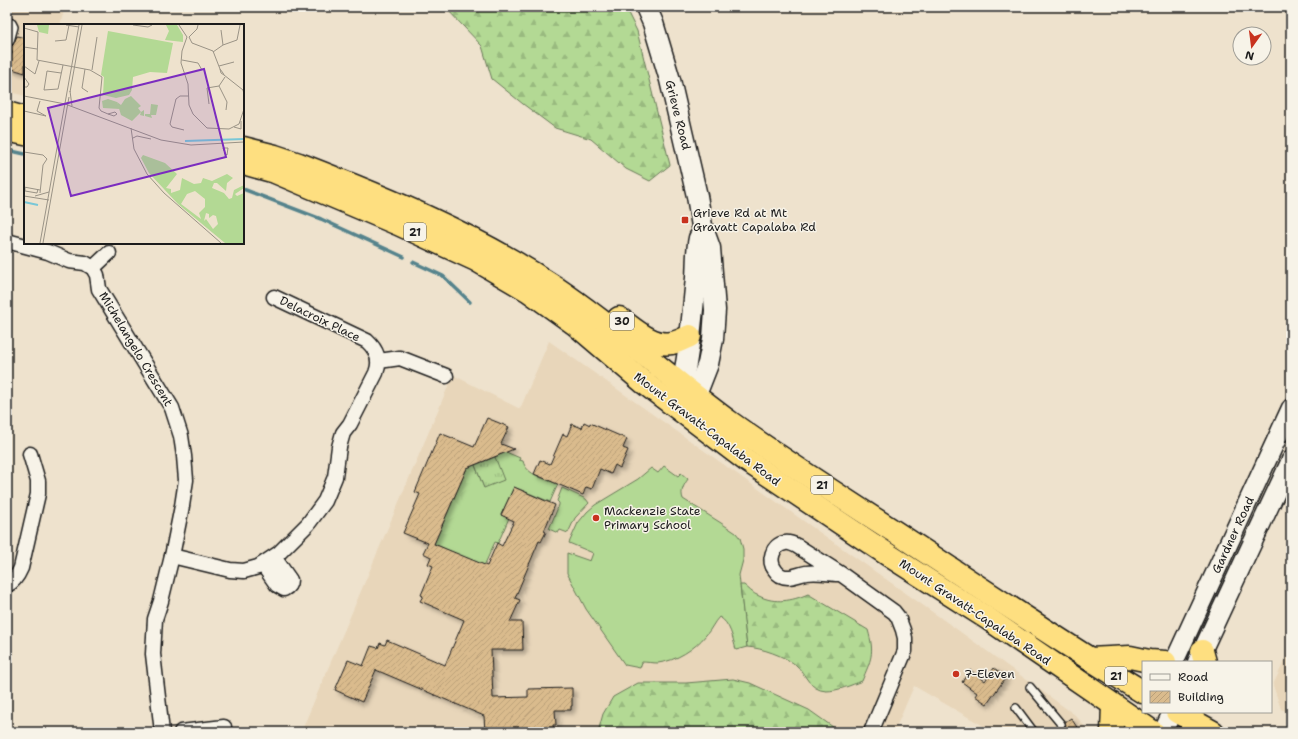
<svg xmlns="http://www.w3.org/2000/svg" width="1298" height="739" viewBox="0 0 1298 739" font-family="'Shantell Sans',sans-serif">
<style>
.built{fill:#e8d6ba}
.grass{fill:#b3d994;stroke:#687a58}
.forest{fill:url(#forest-firs);stroke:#687a58}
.park{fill:url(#park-tufts);stroke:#687a58}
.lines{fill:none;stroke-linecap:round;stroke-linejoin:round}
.stream{stroke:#54838c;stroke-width:3.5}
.building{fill:url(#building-hatch);stroke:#1c1c1c;filter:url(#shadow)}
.service-casing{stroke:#1c1c1c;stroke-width:10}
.minor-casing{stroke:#1c1c1c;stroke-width:17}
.tertiary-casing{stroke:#1c1c1c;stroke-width:21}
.secondary-casing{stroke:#1c1c1c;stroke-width:23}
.trunk-casing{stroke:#1c1c1c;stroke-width:25}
.service{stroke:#f7f3e8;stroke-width:7}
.minor{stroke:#f7f3e8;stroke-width:14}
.tertiary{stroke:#f7f3e8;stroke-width:18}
.secondary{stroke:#f7f3e8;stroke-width:20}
.trunk{stroke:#fedf80;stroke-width:22}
.poi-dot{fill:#c8321e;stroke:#f7f3e8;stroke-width:1.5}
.labels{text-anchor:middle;stroke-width:3;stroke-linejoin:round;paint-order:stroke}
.shield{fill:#f7f3e8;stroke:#5e5c59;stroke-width:1}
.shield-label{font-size:11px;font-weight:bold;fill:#1c1c1c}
.street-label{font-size:12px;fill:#1c1c1c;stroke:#f7f3e8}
.poi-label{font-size:12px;fill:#1c1c1c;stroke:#f7f3e8;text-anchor:start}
.inset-river{fill:none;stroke:#79c7d7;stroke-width:2}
.inset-road{fill:none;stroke:#9a9386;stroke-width:1}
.view{fill:#7b2cbf;fill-opacity:0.15;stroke:#7b2cbf;stroke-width:2}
.inset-edge{fill:none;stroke:#1c1c1c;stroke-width:2}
</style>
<defs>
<pattern id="forest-firs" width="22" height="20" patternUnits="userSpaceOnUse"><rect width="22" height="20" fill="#b3d994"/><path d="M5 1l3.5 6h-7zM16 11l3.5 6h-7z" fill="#99ba7f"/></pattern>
<pattern id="park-tufts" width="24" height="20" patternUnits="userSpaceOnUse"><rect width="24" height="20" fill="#b3d994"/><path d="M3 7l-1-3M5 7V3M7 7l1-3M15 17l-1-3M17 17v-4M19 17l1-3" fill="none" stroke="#99ba7f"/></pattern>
<pattern id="building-hatch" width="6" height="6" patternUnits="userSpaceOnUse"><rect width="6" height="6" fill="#dabb8d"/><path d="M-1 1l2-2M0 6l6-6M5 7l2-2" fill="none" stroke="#baa079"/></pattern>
<filter id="shadow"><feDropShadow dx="3.5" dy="3.5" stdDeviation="2" flood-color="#0004"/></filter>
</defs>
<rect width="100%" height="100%" fill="#eee2cd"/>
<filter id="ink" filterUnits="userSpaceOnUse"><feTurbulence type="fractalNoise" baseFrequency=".025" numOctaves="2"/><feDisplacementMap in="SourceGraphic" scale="8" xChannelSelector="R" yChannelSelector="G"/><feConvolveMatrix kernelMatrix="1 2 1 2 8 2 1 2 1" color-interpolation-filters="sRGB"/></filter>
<g filter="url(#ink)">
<g class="built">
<path d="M7,7H65L60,25H25V96L7,91Z"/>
<path d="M549,341L955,628L1075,715L1086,728L1088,732H994L914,686L894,732H301L453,375L520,409Z"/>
<path d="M1291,647V713L1281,709L1273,685Z"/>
</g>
<g class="grass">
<path d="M506,452L520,458L519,460L523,461C526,475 546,479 558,484L550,502L514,487L501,515L509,518L498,543L495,542L484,566L434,544L467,468L475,465L484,488L495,457Z"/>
<path d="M664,466L678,476L681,473L688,479C684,485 680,491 683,499L721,523L736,533L740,538L743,549V560L739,575L747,647L736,650C733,639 730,622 719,617C714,622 711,630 706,635C695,649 676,661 658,663C652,663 647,662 642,662L640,668L625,665L586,609L567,573V553L590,561L593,553L569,543L578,523L587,512L595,505L638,479L651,468L658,473Z"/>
<path d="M562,488L586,499L589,503L575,518L568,533L560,530L558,533L549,529L559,505V503L557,501Z"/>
</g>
<g class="forest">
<path d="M445,7H625L637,31L670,165L650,181L626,169L591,139L555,128L523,104L492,79L482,46Z"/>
<path d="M740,585H744C748,588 753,594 759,596C775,604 792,601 808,594L868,630C875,654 871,659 862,681C851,685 838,691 826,691C809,690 806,674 796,665C784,656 762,648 747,647Z"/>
<path d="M733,679L750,683L809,710L840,732H598L603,714L613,697L638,683H686Z"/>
</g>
<path class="park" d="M495,457L504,480L484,488L475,465Z"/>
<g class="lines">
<g class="stream">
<path d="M7,150L25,154"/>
<path d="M243,189L321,219L404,257"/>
<path d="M413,262L443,276L470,302"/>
</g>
</g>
<g class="building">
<path d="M17,36L25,38V73L9,68L10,65H7V58L10,57L12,53L11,49L7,47V45L11,46L13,45Z"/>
<path d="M487,418L509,427L501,444L514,449L467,468L434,544L487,566L497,543L502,546L514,521L501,515L514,487L555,505L544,531L546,532L541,542L539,541L515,598L520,600L510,622H522L523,650H491L493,698L528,697V689L572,688V706H571V710H555L556,725H553L554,732H485L484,716L376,670L362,702L335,690L348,660L363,666L371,646L378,648L380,643L385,645L387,640L445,665L464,620L420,601L423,596L421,595L433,566L428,564L431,557L423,553L428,543L403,533L420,494L415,492L440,433L474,447Z"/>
<path d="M584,422L590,425V423L627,439L623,448L628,450L620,468L615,465L611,474L600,469L592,489L586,487L583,495L534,474L540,460L550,464L563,434L567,436L572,424L582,428Z"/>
<path d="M994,668L1006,677L987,704L975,696L977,693L962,682L970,670L985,681Z"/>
<path d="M1071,718L1080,732H1049L1057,727L1060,729L1064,728L1066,725L1065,722Z"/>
</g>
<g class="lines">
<g class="service-casing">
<g id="service">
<path d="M7,22L12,23L14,27L10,41"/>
<path d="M7,53V52"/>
<path d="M1030,687L1061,724"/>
<path d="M1016,708L1034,732"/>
</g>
</g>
<g class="minor-casing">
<g id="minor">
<path d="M7,241L48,252L69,261L85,263L93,268L97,275L99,289L172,408L181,436L184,456L186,480L182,506L172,556L161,601L155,619L153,654L162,732"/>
<path d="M93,268L109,253"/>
<path d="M379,361L400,358L446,376"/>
<path d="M172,556L230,570L244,571L258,567L279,553L308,524L325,501L335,477L339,447L343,433L350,424L376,373C381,361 377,350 367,341L274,297"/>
<path d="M263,565L277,585L284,589C288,587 290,584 290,580L274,557"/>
<path d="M841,574C830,574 817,571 806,573C800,574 794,577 788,577C783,577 778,575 775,570C768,561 772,545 785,543C789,542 793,544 797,546L841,574L894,612L898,617L903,630L905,638V651L871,732"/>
<path d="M7,585C14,582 18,575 21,568L38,494V481L30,454"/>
<path d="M181,732L224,727"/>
</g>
</g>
<g class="tertiary-casing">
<g id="tertiary">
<path d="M1174,662L1291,408"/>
<path d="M1197,662L1291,460"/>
<path d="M1163,732L1172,712"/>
</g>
</g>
<g class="secondary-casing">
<g id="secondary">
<path d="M646,7L653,23L670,80L697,196L702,226L710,248L715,310L713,339L708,364L690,410"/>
<path d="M678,400C689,360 692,319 696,278C697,264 696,251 699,238"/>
</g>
</g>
<g class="trunk-casing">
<g id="trunk">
<path d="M7,113L25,118"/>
<path d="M7,130L25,134"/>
<path d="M243,148L275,156L299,164C387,198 477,235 556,288C617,329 672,380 731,423C791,466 854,505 915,545C991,595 1066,645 1143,692"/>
<path d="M243,163L275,172L398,224L476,260L529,291L575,324L643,382L746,460L890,556L987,618L1153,732"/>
<path d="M619,318C634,329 653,347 672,343C679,342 685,338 690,336"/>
<path d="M1202,651L1205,662"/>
<path d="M1089,659L1130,657L1149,661L1165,662"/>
<path d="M1177,712L1213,732"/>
<path d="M1112,732L1113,705"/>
</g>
</g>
<use href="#service" class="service"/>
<use href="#minor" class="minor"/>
<use href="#tertiary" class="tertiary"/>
<use href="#secondary" class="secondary"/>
<use href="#trunk" class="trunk"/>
</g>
</g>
<g class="poi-dot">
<rect x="681" y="216" width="8" height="8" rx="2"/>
<circle cx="596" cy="518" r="4"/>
<circle cx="956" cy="674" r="4"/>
</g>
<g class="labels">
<g class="shield">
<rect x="404" y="223" width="22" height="18" rx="3"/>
<rect x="610" y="312" width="24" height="18" rx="3"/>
<rect x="811" y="476" width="22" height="18" rx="3"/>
<rect x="1105" y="667" width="22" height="18" rx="3"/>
</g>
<g class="shield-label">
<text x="415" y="236">21</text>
<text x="622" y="325">30</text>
<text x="822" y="489">21</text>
<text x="1116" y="680">21</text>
</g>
<g class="street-label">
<text transform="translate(678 115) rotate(76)" y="4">Grieve Road</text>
<text transform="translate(320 319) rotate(26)" y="4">Delacroix Place</text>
<text transform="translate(136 349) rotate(59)" y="4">Michelangelo Crescent</text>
<text transform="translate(707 429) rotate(37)" y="4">Mount Gravatt-Capalaba Road</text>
<text transform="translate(1233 535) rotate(-65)" y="4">Gardner Road</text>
<text transform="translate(975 612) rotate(34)" y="4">Mount Gravatt-Capalaba Road</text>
</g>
<g class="poi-label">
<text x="693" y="217">Grieve Rd at Mt<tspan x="693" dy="14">Gravatt Capalaba Rd</tspan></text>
<text x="604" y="515">Mackenzie State<tspan x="604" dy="14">Primary School</tspan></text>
<text x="964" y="678">7-Eleven</text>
</g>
</g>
<g transform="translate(24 24)">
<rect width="220" height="220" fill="#eee2cd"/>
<path d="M107,72L117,82L114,84L117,88L120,86V92L116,91L117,88L108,97L97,91L93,78L97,81L101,75ZM127,80L134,81L132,91H127L128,94L121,92V90H126Z" fill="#b3d994"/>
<path d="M84,7L149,19L143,49L126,48L109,53L108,66L105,71L92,74L79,71L80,53L77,51ZM84,75L93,78L96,85L79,84L78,77ZM119,131L141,139L153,150L142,164L147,165V169L156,166L158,154L170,160L177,159L179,154L188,157L203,150L209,154L203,159L202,167L193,159H190L188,164L200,169L205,175L208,174L210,166L220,161V164L211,170L213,172L220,169V219H201L154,180L125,149L117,134ZM171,167L181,175V183L175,189L177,195L157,180L163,170ZM182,189L185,190V194L189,191L192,192L194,200L189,205L182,195L180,197Z" fill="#b3d994" fill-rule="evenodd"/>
<path d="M13,1H25L24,10L15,8ZM142,1H153L159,11V18L141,16L145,7Z" fill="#b3d994"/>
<path class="inset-river" d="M161,117L220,115M0,178L14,181"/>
<path class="inset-road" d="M42,1L55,3M109,1L124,3L128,1M155,1L163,13M0,4L14,8L13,36L66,46L78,53L75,84L77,87L84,90L90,92L93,90L91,88L84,90M197,6L199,21M163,13L158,27L157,39L164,60L165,81L169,90L183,104L205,105L215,100L220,85M165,13L168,19L189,27L196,45M165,13L173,5L174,1M31,17L42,16L45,1M0,23L13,25M189,28L199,21L213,16L216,1M158,36L174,39L178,46M0,42L11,50L15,37M195,42L210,38M61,45L58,64L64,68M196,45L199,49L200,51L197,49ZM68,46L73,13M37,49L23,47L20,66L34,65L39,41M200,51L219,66L220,70M0,53L5,60L3,63H0M201,53L195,62L203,78L202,86M46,67L48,82M46,68L58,1M0,72L41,80L137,116L167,121L220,118M185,80L183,64L195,62M0,87L22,92L13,87L16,77M210,103L217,105V97M107,104L110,125L123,150L140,169L197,219M160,106L148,103L146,100L152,75L156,72H165M109,114L113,112L127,115M200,127L199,124H204L203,131L200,129M0,128L19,131L23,135L19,141L16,169M0,163L16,166M1,163V167L13,169L14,165M0,172L25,176M11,172L25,168M16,219L55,1M19,219L45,73"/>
<path class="view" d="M180,45L202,133L47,172L24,84Z"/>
<rect width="220" height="220" class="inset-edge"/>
</g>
<rect width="1298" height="739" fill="none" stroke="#f7f3e8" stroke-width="24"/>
<rect x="12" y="12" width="1274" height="715" fill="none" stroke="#1c1c1c" stroke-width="1.5" filter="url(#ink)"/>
<rect x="1142" y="661" width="130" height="52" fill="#f7f3e8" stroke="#9f9d96"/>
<rect x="1150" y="674" width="20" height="6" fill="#f7f3e8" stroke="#9f9d96"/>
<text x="1178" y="681" font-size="12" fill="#1c1c1c">Road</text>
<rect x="1150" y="691" width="20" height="12" fill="url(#building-hatch)" stroke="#9f9d96"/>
<text x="1178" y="701" font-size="12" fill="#1c1c1c">Building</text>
<g transform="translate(1252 46) rotate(194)"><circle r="19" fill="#f7f3e8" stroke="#9f9d96"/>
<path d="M0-3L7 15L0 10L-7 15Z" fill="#c8321e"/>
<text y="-6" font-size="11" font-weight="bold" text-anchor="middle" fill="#1c1c1c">N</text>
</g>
</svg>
